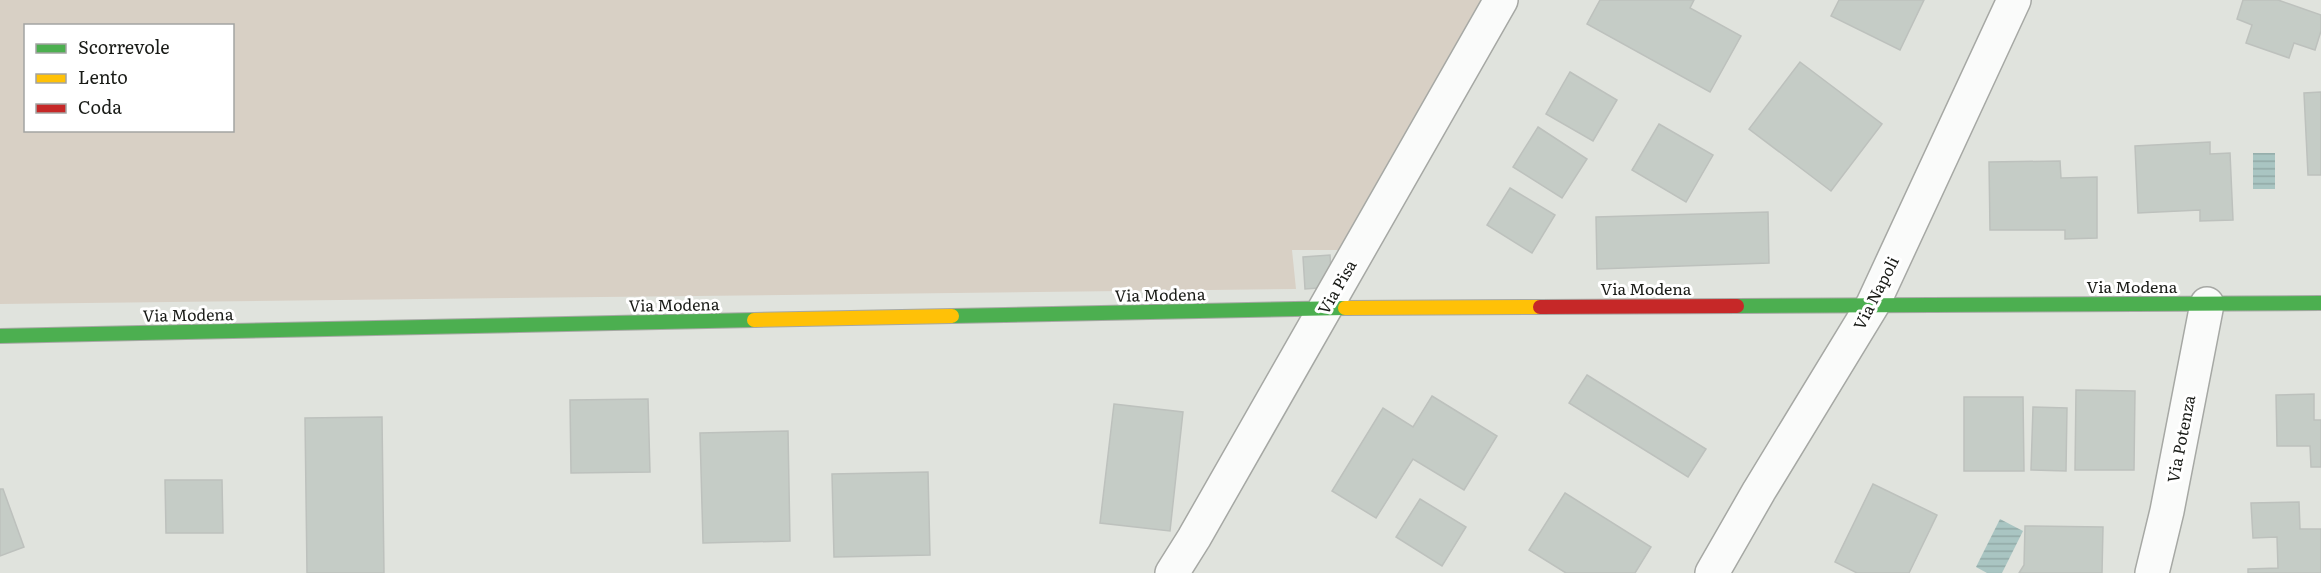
<svg xmlns="http://www.w3.org/2000/svg" width="2321" height="573" viewBox="0 0 2321 573" font-family="Literata,serif">
<style>
.green{fill:#d8d0c5;fill-rule:evenodd}
.water{fill:url(#water-rules)}
.building{fill:#c5ccc6;stroke:#bdc1bd;stroke-width:1.5}
.lines{fill:none;stroke-linecap:round;stroke-linejoin:round}
.street-casing{stroke:#a6a8a4;stroke-width:36}
.fast-casing{stroke:#a6a8a4;stroke-width:16}
.slow-casing{stroke:#a6a8a4;stroke-width:16}
.jam-casing{stroke:#a6a8a4;stroke-width:16}
.street{stroke:#fafbfa;stroke-width:33}
.fast{stroke:#4caf50;stroke-width:14}
.slow{stroke:#ffc107;stroke-width:14}
.jam{stroke:#c62828;stroke-width:14}
.labels{text-anchor:middle;stroke-width:6;stroke-linejoin:round;paint-order:stroke}
.street-label{font-size:16px;fill:#191b17;stroke:#fff}
</style>
<defs>
<pattern id="water-rules" width="6" height="5" patternUnits="userSpaceOnUse" patternTransform="scale(1.5)"><rect width="6" height="5" fill="#a9c5c2"/><path d="M0 2.5h6" fill="none" stroke="#91a9a6"/></pattern>
</defs>
<rect width="100%" height="100%" fill="#e0e3dd"/>
<path class="green" d="M0,0H1483L1344,250H1292L1296,289L0,304ZM26,26H232V130H26Z"/>
<g class="water">
<rect x="2253" y="153" width="22" height="36"/>
<path d="M2000,519L2023,531L2002,573H1987L1976,567Z"/>
</g>
<g class="building">
<path d="M1600,0H1694L1690,8L1741,36L1710,92L1587,24Z"/>
<path d="M1839,0H1924L1900,50L1831,16Z"/>
<path d="M2243,0H2278L2321,15V31L2315,50L2294,43L2289,58L2246,43L2252,25L2237,19Z"/>
<path d="M1800,62L1882,124L1831,191L1749,129Z"/>
<path d="M1570,72L1617,100L1593,141L1546,114Z"/>
<path d="M2321,92V175H2308L2304,93Z"/>
<path d="M1659,124L1713,155L1686,202L1632,170Z"/>
<path d="M1538,127L1587,159L1562,198L1513,167Z"/>
<path d="M2210,142V154L2230,153L2233,220L2200,221V210L2138,213L2135,146Z"/>
<path d="M2060,161L2061,178L2097,177V238L2065,239V230H1990L1989,162Z"/>
<path d="M1510,188L1555,215L1532,253L1487,225Z"/>
<path d="M1768,212L1769,263L1597,269L1596,217Z"/>
<path d="M1330,255L1332,287L1305,289L1303,257Z"/>
<path d="M1587,375L1706,449L1688,477L1569,403Z"/>
<path d="M2076,390L2135,391L2134,470H2075Z"/>
<path d="M2314,394V420H2321V467H2311L2310,446H2277L2276,395Z"/>
<path d="M1432,396L1497,436L1464,490L1413,459L1376,518L1332,491L1383,408L1413,427Z"/>
<path d="M1964,397H2023L2024,471H1964Z"/>
<path d="M648,399L650,472L571,473L570,400Z"/>
<path d="M1114,404L1183,412L1170,531L1100,523Z"/>
<path d="M2033,407L2067,408L2066,471L2031,470Z"/>
<path d="M382,417L384,573H307L305,418Z"/>
<path d="M788,431L790,541L703,543L700,433Z"/>
<path d="M928,472L930,555L834,557L832,474Z"/>
<path d="M165,480H222L223,533H166Z"/>
<path d="M1873,484L1937,515L1909,573H1857L1835,562Z"/>
<path d="M0,489H3L24,547L0,556Z"/>
<path d="M1565,493L1651,547L1635,573H1566L1529,550Z"/>
<path d="M1420,499L1466,527L1442,566L1396,537Z"/>
<path d="M2299,502L2300,529H2321V573H2248V569L2278,568L2277,537L2253,538L2251,503Z"/>
<path d="M2025,526L2103,527L2102,573H2019L2024,565Z"/>
</g>
<g class="lines">
<g class="street-casing">
<g id="street">
<path d="M1172,573L1194,538L1501,0"/>
<path d="M1712,573L1759,491L1873,304L2014,0"/>
<path d="M2152,573L2167,511L2207,304"/>
</g>
</g>
<g class="fast-casing">
<g id="fast">
<path d="M1737,306L2321,303"/>
<path d="M952,316L1345,308"/>
<path d="M0,336L754,320"/>
</g>
</g>
<g class="slow-casing">
<g id="slow">
<path d="M1345,308L1540,307"/>
<path d="M754,320L952,316"/>
</g>
</g>
<g class="jam-casing">
<path id="jam" d="M1540,307L1737,306"/>
</g>
<use href="#street" class="street"/>
<use href="#fast" class="fast"/>
<use href="#slow" class="slow"/>
<use href="#jam" class="jam"/>
</g>
<g class="labels">
<g class="street-label">
<text transform="translate(1337 287) rotate(-60)" y="6">Via Pisa</text>
<text x="2132" y="293">Via Modena</text>
<text x="1646" y="295">Via Modena</text>
<text transform="translate(1876 293) rotate(-63)" y="6">Via Napoli</text>
<text transform="translate(1160 295) rotate(-1)" y="6">Via Modena</text>
<text transform="translate(674 305) rotate(-1)" y="6">Via Modena</text>
<text transform="translate(188 315) rotate(-1)" y="6">Via Modena</text>
<text transform="translate(2181 439) rotate(-79)" y="6">Via Potenza</text>
</g>
</g>
<rect x="24" y="24" width="210" height="108" fill="#ffffff" stroke="#a3a4a2" stroke-width="1.5"/>
<rect x="36" y="44" width="30" height="9" fill="#4caf50" stroke="#a3a4a2" stroke-width="1.5"/>
<text x="78" y="54" font-size="18" fill="#191b17">Scorrevole</text>
<rect x="36" y="74" width="30" height="9" fill="#ffc107" stroke="#a3a4a2" stroke-width="1.5"/>
<text x="78" y="84" font-size="18" fill="#191b17">Lento</text>
<rect x="36" y="104" width="30" height="9" fill="#c62828" stroke="#a3a4a2" stroke-width="1.5"/>
<text x="78" y="114" font-size="18" fill="#191b17">Coda</text>
</svg>
